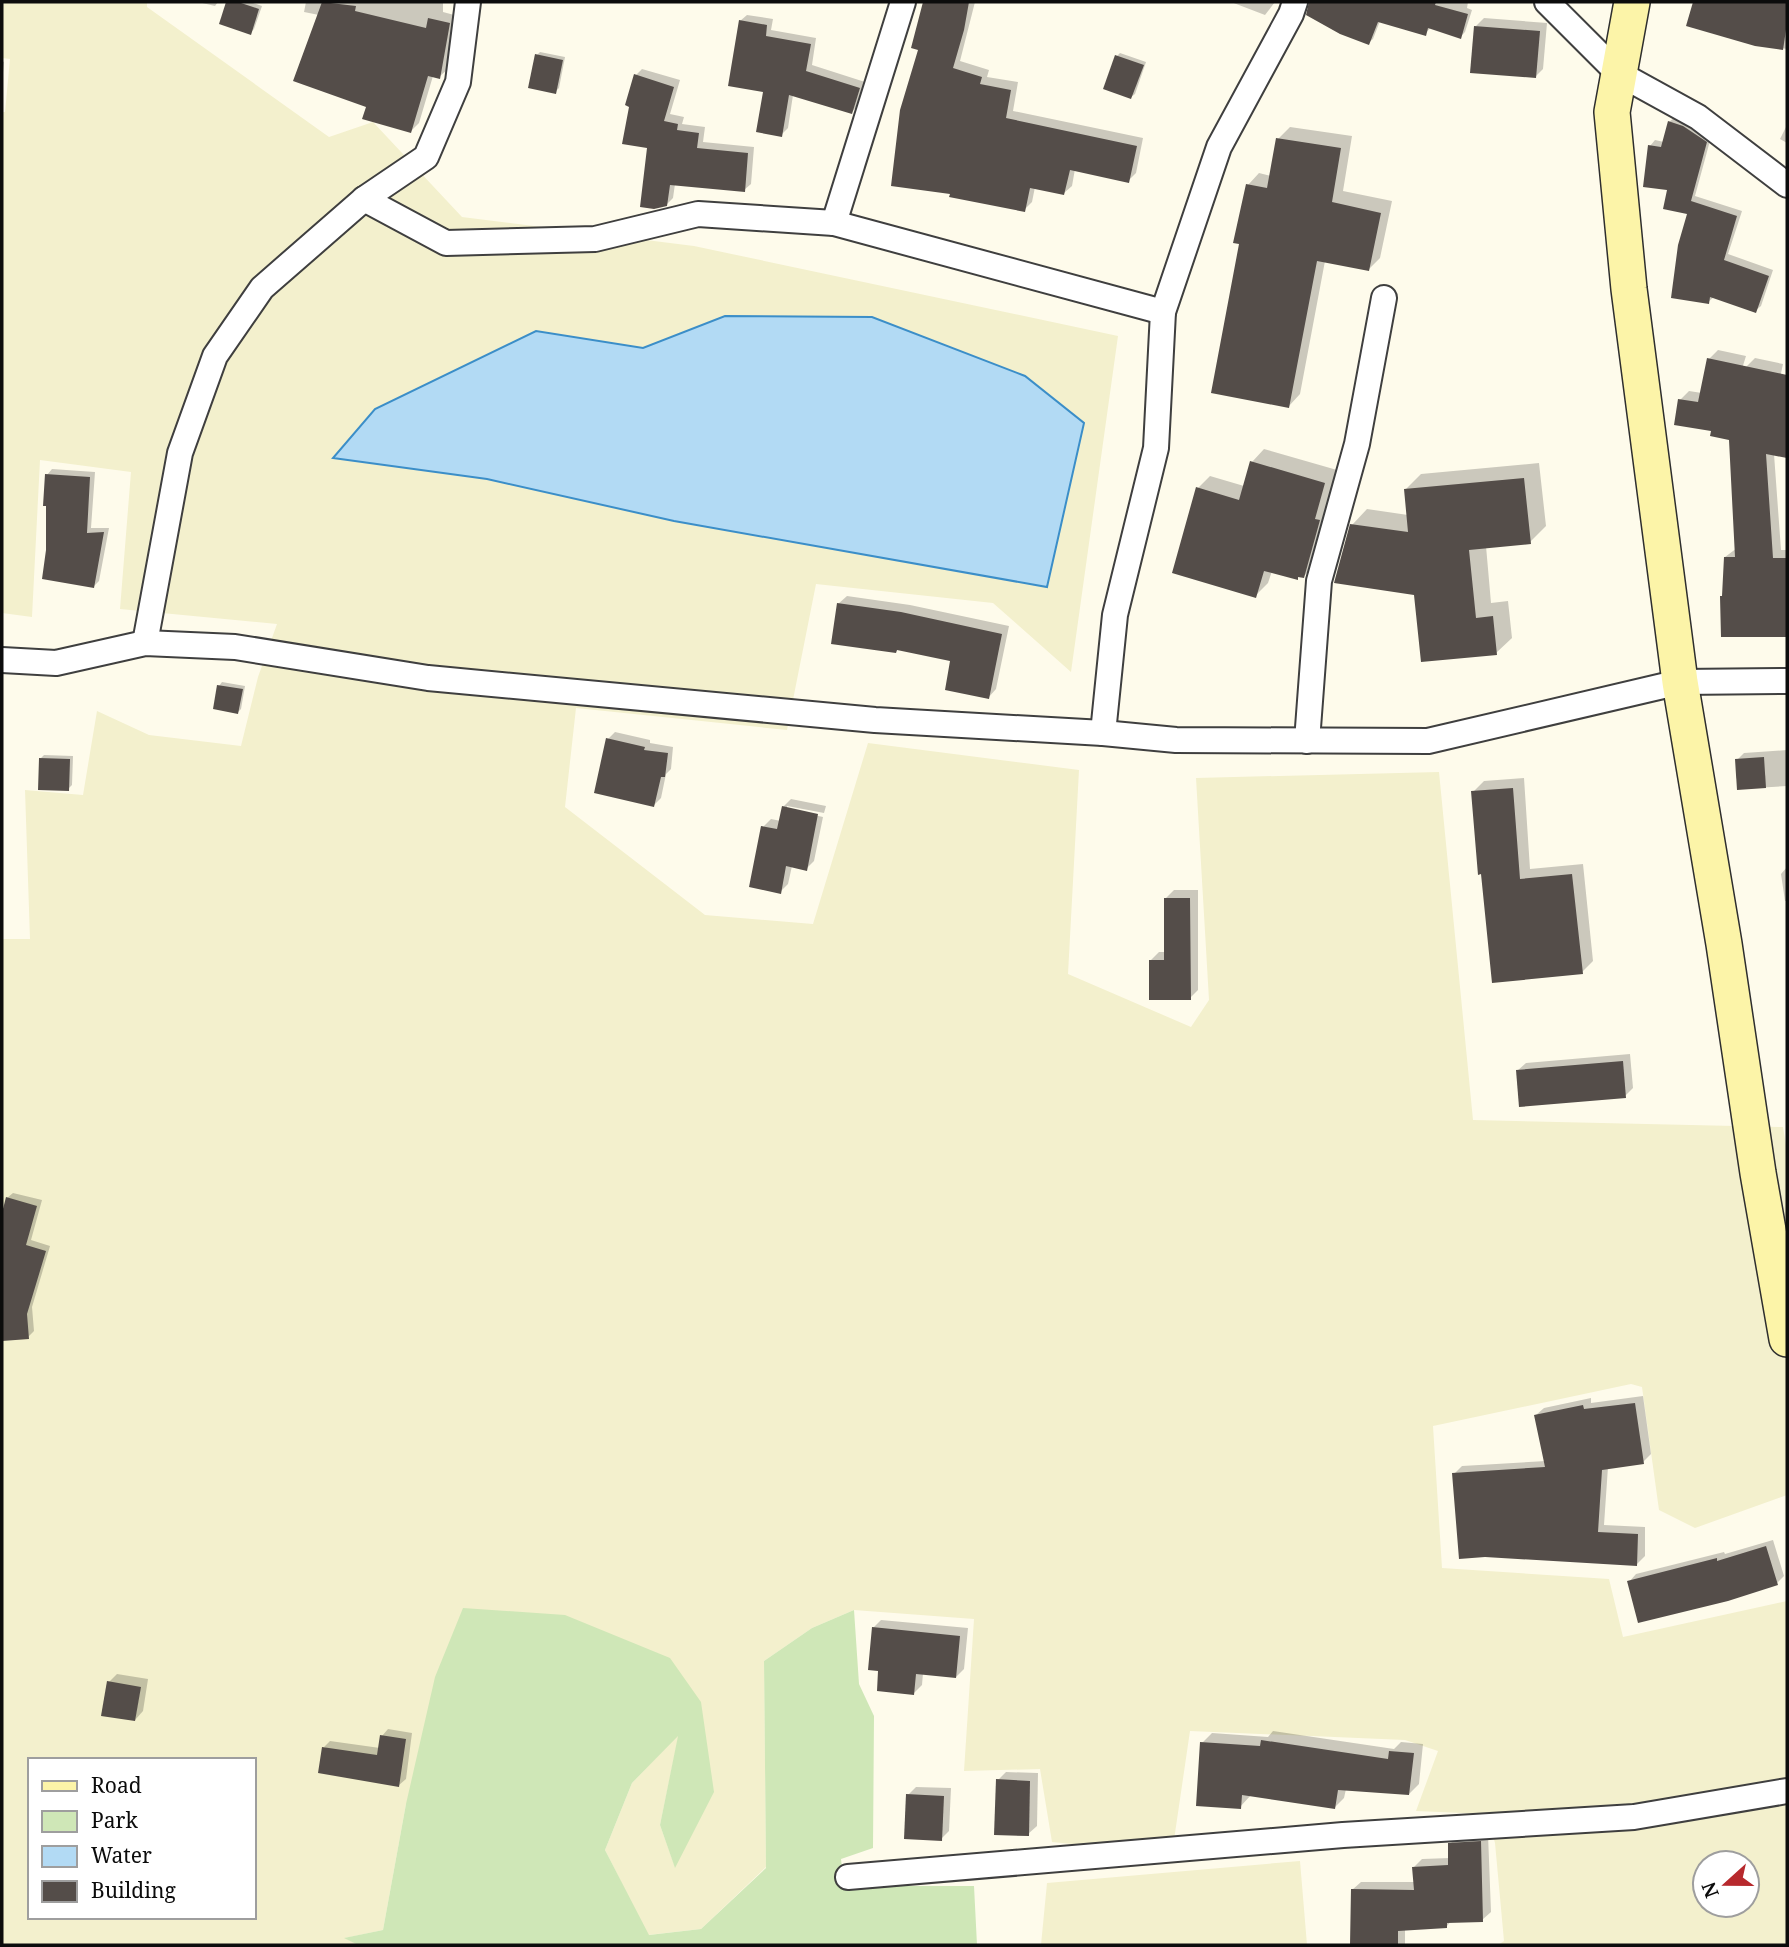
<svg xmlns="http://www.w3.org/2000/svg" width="1789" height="1947" viewBox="0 0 1789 1947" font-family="'Noto Serif',serif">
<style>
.farmland{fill:#f3f0cd;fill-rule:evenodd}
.green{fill:#cfe7b7}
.water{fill:#b2daf4;stroke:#3b8ec8;stroke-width:2}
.shadow{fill:#0003}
.building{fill:#544d49}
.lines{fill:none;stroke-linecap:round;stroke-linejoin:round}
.street-casing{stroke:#3f3f3f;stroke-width:28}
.secondary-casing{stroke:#2e2e2e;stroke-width:38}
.street{stroke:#fff;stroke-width:24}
.secondary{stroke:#fcf4a8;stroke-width:35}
</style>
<rect width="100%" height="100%" fill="#fefbeb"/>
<g class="farmland">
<path d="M2,2H147V7L329,137L373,122L462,217L694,246L1118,336L1071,672L993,603L816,584L787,730L576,708L565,807L705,915L813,924L868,743L1079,770L1068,974L1191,1027L1209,1000L1196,778L1439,772L1473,1120L1783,1127L1787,1151V1495L1695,1528L1659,1510L1642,1387L1631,1384L1433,1426L1442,1568L1609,1579L1623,1637L1787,1601V1945H1498L1504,1941L1495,1843L1487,1814L1416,1811L1438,1751L1405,1740L1190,1731L1174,1840L1093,1846L1052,1842L1040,1769L964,1771L974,1619L854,1610L812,1628L764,1661L766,1867L701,1929L648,1935L605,1850L632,1783L679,1734L660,1825L675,1867L701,1702L406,1804L383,1930L345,1938L358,1945H2V939H30L25,790L83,795L97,711L149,735L241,746L258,677L277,624L120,609L131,472L40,460L32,617L2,613V112H5L10,59L2,58ZM30,1760H254V1917H30ZM1705,1863H1747V1905H1705Z"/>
<path d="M1300,1861L1307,1945H1041L1047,1883Z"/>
</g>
<path class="green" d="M463,1608L565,1615L670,1658L701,1702L714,1792L675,1868L660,1825L678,1736L632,1783L605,1850L649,1935L701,1929L766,1868L764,1661L812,1628L854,1610L859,1684L874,1716L873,1848L841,1859L844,1886H974L977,1945H358L344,1938L383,1930L406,1804L435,1677Z"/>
<path class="water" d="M725,316L872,317L1025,376L1084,423L1047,587L674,521L487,479L333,458L375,409L536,331L643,348Z"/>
<g class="shadow">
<path d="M198,2H218L215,6Z"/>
<path d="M228,2H250L262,6L254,29L250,33L221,23Z"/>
<path d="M306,2H443V12L458,16L448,69L439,77L433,76L419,123L411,131L368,106L319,15L304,12Z"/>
<path d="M925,2H975L960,61L989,70L987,77L1018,82L1013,111L1143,138L1136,173L1128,181L1075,169L1072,186L1064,193L1035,187L1032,202L1024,210L921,49Z"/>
<path d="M1231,2H1275L1265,15Z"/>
<path d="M1310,2H1468L1467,8L1472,10L1465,32L1460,37L1431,27L1425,34L1380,21L1373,39L1368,43L1308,14Z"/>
<path d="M1695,2H1787V49L1755,44L1688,25Z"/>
<path d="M747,15L773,19L771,30L816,38L812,65L865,82L858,105L852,112L793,95L788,128L781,135L740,21Z"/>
<path d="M1484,18L1547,23L1543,69L1535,77L1476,26Z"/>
<path d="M540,52L565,57L559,88L555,92L537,55Z"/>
<path d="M1120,53L1146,62L1135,94L1131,97L1117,56Z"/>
<path d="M2,61L4,62L2,83Z"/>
<path d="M642,69L680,80L670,114L684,117L682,124L705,127L703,142L754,147L751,184L744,190L675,184L673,198L666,205L649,146L636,75Z"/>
<path d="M1675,117L1711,137L1695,196L1742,211L1728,254L1773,270L1761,306L1755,311L1714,297L1708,302L1689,213L1669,189L1650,146L1655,140L1664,142L1669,122Z"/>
<path d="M1787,125V143L1780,139Z"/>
<path d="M1290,127L1352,136L1343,191L1392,201L1380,258L1368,270L1325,261L1300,394L1289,406L1241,243L1248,185L1259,173L1271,176L1278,139Z"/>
<path d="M1718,350L1746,356L1741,372L1755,358L1783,364L1780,378L1787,380V457L1774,454L1781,550H1787V635L1722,636L1725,557L1737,548L1730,439L1713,430L1680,400L1689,391L1702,393L1709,359Z"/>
<path d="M1264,449L1337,470L1326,507L1332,508L1316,564L1304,576H1300L1297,578L1272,571L1268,583L1255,596L1198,488L1210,476L1244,486L1252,462Z"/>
<path d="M1539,463L1546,526L1530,542L1486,546L1491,603L1508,601L1512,638L1496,653L1416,594L1352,525L1367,509L1408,515L1405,490L1421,474Z"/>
<path d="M52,469L95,472L91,528H109L99,581L94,586L48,550L47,475Z"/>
<path d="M847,596L910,605L1009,626L996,689L988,698L952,660L899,648L896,651L838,604Z"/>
<path d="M222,682L245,686L241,709L238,712L219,686Z"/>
<path d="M615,732L650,740V743L673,747L671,769L666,774L661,798L654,805L608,739Z"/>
<path d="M1787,750V786L1739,789L1737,760L1744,753Z"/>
<path d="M44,755L73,756L72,785L68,789L41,758Z"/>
<path d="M1524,778L1530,869L1583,864L1593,961L1582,972L1494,981L1473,792L1484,781Z"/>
<path d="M791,799L826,806L824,813L787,806V809L823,817L814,861L806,869L792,866L788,884L780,892L763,827L771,819L781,821L783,807Z"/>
<path d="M1787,867V901H1785L1781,874Z"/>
<path d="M1174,890H1198V990L1190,998L1151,960L1159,952H1166V898Z"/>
<path d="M1630,1054L1633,1088L1625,1096L1517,1071L1526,1063Z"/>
<path d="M13,1193L42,1200L31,1240L50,1246L32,1307L34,1331L28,1337L2,1339V1208H5L7,1198Z"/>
<path d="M1643,1396L1651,1454L1643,1462L1608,1467L1604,1525L1645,1527V1556L1637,1564L1454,1474L1462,1466L1546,1461L1536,1415L1544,1408L1591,1398V1403Z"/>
<path d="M1773,1540L1784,1576L1777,1583L1629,1582L1636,1574L1724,1552L1725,1554Z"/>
<path d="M881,1620L968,1628L964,1669L956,1677L923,1673L922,1685L914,1693L880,1669L873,1628Z"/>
<path d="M117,1674L148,1679L143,1711L135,1720L109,1682Z"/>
<path d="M388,1729L412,1733L406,1779L399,1785L324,1747L330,1741L380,1748L382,1736Z"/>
<path d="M1273,1731L1394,1749L1401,1742L1423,1744L1419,1784L1409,1794L1346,1789L1344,1798L1334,1808L1251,1795L1240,1807L1202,1743L1212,1733L1268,1737Z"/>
<path d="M1006,1772L1038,1773L1037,1826L1028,1834L998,1780Z"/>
<path d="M916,1787L951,1788L949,1831L941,1839L908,1795Z"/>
<path d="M1488,1834L1491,1912L1482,1920L1451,1921L1447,1926L1405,1928V1945H1352V1890L1361,1882H1415L1414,1867L1422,1859L1450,1858V1844L1458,1836Z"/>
</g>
<g class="building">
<path d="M226,2H238L259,9L251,35L219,24Z"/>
<path d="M322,2L356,6L355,11L426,28L428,18L450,23L440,79L428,76L411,133L362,119L366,107L293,81Z"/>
<path d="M923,2H969L964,30L953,68L982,77L980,84L1011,90L1006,118L1137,146L1129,183L1070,170L1064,195L1030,188L1025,212L949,197L950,194L891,186L900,110L918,50L911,48Z"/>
<path d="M1309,2H1436L1435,5L1468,14L1461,39L1428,28L1426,36L1378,22L1369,45L1340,34L1306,15Z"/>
<path d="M1693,2H1787V23L1783,50L1755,46L1686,26Z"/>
<path d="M739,20L767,25L766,36L811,44L806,71L860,88L852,114L789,95L782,137L756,132L763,92L728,86Z"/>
<path d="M1474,26L1540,31L1536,78L1470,73Z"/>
<path d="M535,54L563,60L556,94L528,88Z"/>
<path d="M1115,55L1144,65L1131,99L1103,89Z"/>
<path d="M634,74L674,87L664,121L678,124L677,130L699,133L697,148L748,153L745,192L670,185L667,206L654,209L640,207L647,148L622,144L629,107L625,105Z"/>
<path d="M1668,121L1683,126L1707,142L1691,201L1737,216L1724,260L1769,276L1756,313L1710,297L1709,304L1671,298L1678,245L1687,214L1663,209L1667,190L1643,187L1648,145L1661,147Z"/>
<path d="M1276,138L1341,148L1332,202L1381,213L1369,271L1317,261L1289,408L1211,393L1239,244L1233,243L1246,184L1267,188Z"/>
<path d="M1707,358L1787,375V458L1766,454L1773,558H1787V637H1721L1720,596H1722L1724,557H1735L1729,440L1710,436L1711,431L1674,425L1678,399L1698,402Z"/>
<path d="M1250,461L1325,483L1315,519L1320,520L1304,578L1298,577V580L1264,571L1256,598L1172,573L1196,487L1239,500Z"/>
<path d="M45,474L90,477L87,533L104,532L94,588L42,579L46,550V506H43Z"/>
<path d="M1524,478L1531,544L1469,550L1476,618L1493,616L1497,655L1421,662L1414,595L1334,583L1350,524L1408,532L1404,489Z"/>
<path d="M837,603L901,612L1002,634L989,699L945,690L950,661L897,650L896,653L831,644Z"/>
<path d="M217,685L243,689L238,714L213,709Z"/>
<path d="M606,738L645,747L644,750L668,753L665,777H661L654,807L594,793Z"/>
<path d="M1764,757L1766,788L1737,790L1735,759Z"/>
<path d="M39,758L70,759L69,791L38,790Z"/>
<path d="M1513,788L1520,879L1572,874L1583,974L1492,983L1481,874L1478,875L1471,791Z"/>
<path d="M782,806L818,814L807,871L786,866L781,894L749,887L761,826L777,829Z"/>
<path d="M1164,898H1190L1191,1000H1149V960H1164Z"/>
<path d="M1623,1061L1626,1098L1519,1107L1516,1070Z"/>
<path d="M6,1197L37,1206L26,1245L46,1251L27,1314L29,1339L2,1341V1213Z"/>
<path d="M1635,1403L1644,1464L1602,1470L1598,1532L1638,1534L1637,1566L1485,1557L1459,1559L1452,1473L1545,1467L1534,1415L1583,1405L1584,1409Z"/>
<path d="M1766,1546L1778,1585L1728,1601L1638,1623L1627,1581L1717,1558V1561Z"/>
<path d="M872,1627L960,1636L956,1678L916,1674L914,1695L877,1691L878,1671L868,1670Z"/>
<path d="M107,1681L141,1687L135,1721L101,1716Z"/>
<path d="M380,1735L406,1739L399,1787L318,1773L322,1747L377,1755Z"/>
<path d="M1261,1740L1388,1759L1389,1751L1414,1753L1409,1795L1338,1790L1335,1809L1242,1795L1241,1809L1196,1806L1200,1742L1260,1746Z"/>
<path d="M996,1779L1030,1781L1029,1836L994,1835Z"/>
<path d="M906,1794L944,1796L942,1841L904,1839Z"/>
<path d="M1481,1841L1483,1922L1447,1923V1928L1398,1931V1945H1350L1351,1889L1414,1890L1412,1867L1448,1865V1843Z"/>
</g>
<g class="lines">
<g class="street-casing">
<g id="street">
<path d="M1547,2L1618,73L1698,117L1787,185"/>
<path d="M364,199L446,243L595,239L698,214L834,223L1163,312"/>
<path d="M834,223L903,2"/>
<path d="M145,643L180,453L215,356L262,288L364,199L426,157L458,82L468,2"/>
<path d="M2,660L56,663L145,643L235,647L428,678L875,720L1103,733L1176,740L1428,741L1680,682L1787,681"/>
<path d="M1103,733L1115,615L1156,448L1163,312L1219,147L1291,14L1295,2"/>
<path d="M1307,741L1319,581L1357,444L1384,298"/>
<path d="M848,1877L1343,1835L1634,1817L1787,1791"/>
</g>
</g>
<g class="secondary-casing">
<path id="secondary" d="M1632,2L1612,112L1629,289L1680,682L1724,944L1758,1173L1787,1339"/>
</g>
<use href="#street" class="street"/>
<use href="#secondary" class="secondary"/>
</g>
<rect width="1789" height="1947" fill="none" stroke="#0c0c0c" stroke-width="7"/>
<rect x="28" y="1758" width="228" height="161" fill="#ffffff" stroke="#9e9e9e" stroke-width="2"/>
<rect x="42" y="1781" width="35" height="10" fill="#fcf4a8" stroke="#9e9e9e" stroke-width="2"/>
<text x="91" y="1793" font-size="21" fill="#0c0c0c">Road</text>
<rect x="42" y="1811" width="35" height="21" fill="#cfe7b7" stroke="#9e9e9e" stroke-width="2"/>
<text x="91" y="1828" font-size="21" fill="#0c0c0c">Park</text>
<rect x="42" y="1846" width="35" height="21" fill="#b2daf4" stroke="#9e9e9e" stroke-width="2"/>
<text x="91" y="1863" font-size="21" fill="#0c0c0c">Water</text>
<rect x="42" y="1881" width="35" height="21" fill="#544d49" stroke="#9e9e9e" stroke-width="2"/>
<text x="91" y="1898" font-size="21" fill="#0c0c0c">Building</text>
<g transform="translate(1726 1884) rotate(249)"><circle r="33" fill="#ffffff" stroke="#9e9e9e" stroke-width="2"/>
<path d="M0-5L12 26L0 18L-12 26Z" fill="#b7292d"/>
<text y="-10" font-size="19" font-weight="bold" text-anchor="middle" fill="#0c0c0c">N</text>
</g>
</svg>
